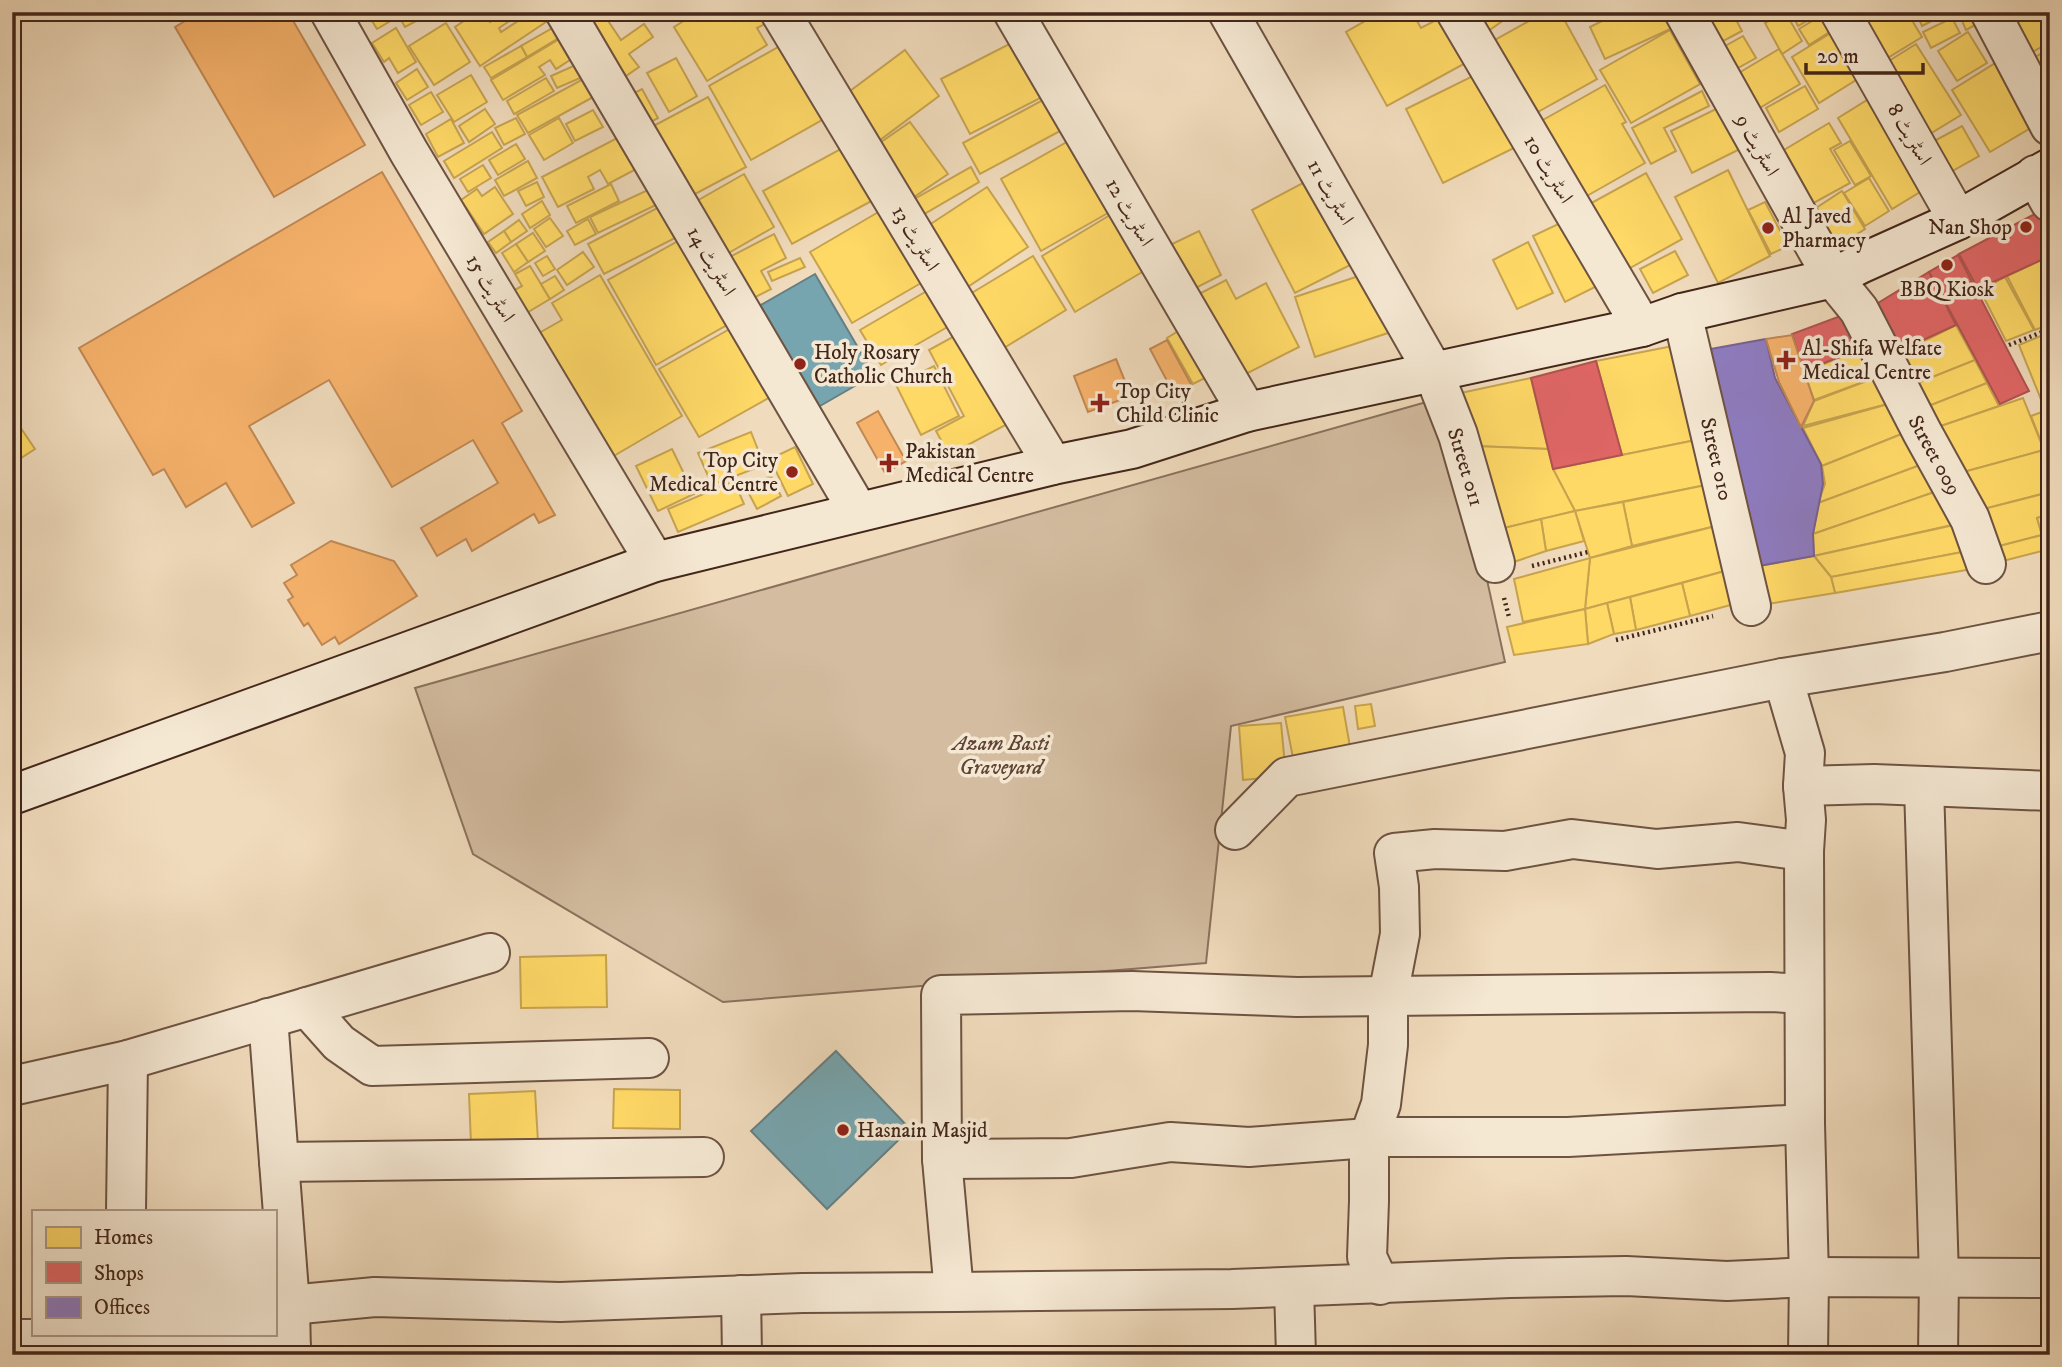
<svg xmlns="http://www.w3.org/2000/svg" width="2062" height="1367" viewBox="0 0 2062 1367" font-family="'IM FELL DW Pica',Amiri,serif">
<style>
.green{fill:#d3bca0;stroke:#8b715d;stroke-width:2}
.homes{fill:#ffd966;stroke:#c7a34f;stroke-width:2}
.shops{fill:#e06666;stroke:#b1534f;stroke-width:2}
.offices{fill:#8e7cc3;stroke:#786290;stroke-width:2}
.health{fill:#f6b26b;stroke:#c08853;stroke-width:2}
.public{fill:#76a5af;stroke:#677f82;stroke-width:2}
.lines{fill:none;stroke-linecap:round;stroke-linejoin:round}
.street-casing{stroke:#6e5342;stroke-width:42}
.secondary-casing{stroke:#43261a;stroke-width:42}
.path{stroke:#43261a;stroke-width:4.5;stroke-dasharray:2 3.5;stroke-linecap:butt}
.street{stroke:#f5e8d3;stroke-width:38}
.secondary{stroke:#f5e8d3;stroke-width:38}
.poi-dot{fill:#8f2418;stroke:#f5e8d3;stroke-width:2.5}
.labels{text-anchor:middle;stroke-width:7;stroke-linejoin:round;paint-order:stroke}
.street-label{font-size:21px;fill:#43261a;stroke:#f5e8d3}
.poi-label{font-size:21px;fill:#43261a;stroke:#f5e8d3;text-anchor:start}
.park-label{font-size:21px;font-style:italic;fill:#604435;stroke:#f5e8d3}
</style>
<rect width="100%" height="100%" fill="#f0dbbc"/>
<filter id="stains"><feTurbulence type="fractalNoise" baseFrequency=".00286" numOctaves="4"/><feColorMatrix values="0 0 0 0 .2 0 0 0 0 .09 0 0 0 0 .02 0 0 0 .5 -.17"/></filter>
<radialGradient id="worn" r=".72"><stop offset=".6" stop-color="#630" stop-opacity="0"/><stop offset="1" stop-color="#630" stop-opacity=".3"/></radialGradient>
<path class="green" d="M1430,401L1473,516L1505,662L1231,726L1206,963L723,1002L473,854L415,688Z"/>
<g class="homes">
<path d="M386,12H390L394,19L377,29L372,21Z"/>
<path d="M399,12H414L418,20L405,27L397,13Z"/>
<path d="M477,12H484L490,22L505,12H523L499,28L501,32L532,12H540L546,22L480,66L455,27Z"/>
<path d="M586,12H602L621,40L644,24L653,37L629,54L639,67L626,76L583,14Z"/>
<path d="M698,12H761L767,23L757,28L767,45L707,81L674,27Z"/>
<path d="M1381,12H1412L1421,28L1446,15L1471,60L1387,106L1346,32Z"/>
<path d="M1471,12H1515L1480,37Z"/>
<path d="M1545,12H1560L1597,79L1527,118L1486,45Z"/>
<path d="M1620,12H1670L1677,26L1605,59L1590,27Z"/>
<path d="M1691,12H1732L1742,31L1710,48Z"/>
<path d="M1785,12L1802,41L1782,54L1765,23Z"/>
<path d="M1791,12H1817L1818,14L1798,26Z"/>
<path d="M1845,12H1907L1922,37L1876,65Z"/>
<path d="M1916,12H1949L1922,26Z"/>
<path d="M1964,12H1972L1977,24L1966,30L1959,14Z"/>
<path d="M2022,12H2049L2050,42L2019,60L2003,23Z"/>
<path d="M1822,15L1831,31L1809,45L1799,29Z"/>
<path d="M1952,18L1960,33L1931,48L1923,32Z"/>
<path d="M446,23L470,62L434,85L409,46Z"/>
<path d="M556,26L562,36L527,57L521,46Z"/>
<path d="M396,28L416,62L398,73L389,58L384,62L372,43Z"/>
<path d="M1670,30L1700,84L1631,123L1600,70Z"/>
<path d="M1834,31L1861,77L1819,103L1792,57Z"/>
<path d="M1968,32L1987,63L1957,81L1938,51Z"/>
<path d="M1743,36L1756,58L1731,72L1718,50Z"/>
<path d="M561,38L573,58L556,69L550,60L539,67L545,75L503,100L491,80Z"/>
<path d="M1021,38L1050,93L970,134L941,79Z"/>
<path d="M787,42L829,116L751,160L709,86Z"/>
<path d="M1916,44L1961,115L1920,140L1876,69Z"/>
<path d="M521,46L527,57L491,78L484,67Z"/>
<path d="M2050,48V110L2021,66Z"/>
<path d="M1779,49L1800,84L1758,109L1737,74Z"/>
<path d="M905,50L939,96L876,143L842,97Z"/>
<path d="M676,58L697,96L669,112L647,73Z"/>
<path d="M1997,62L2036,125L1990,152L1952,90Z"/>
<path d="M580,63L585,76L557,88L551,76Z"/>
<path d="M417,69L428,87L407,100L396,83Z"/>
<path d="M1485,70L1522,144L1443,183L1406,109Z"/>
<path d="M471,75L487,102L454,122L437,95Z"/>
<path d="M546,78L554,91L514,114L507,101Z"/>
<path d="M585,78L595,96L528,133L517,115Z"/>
<path d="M1605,85L1626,122L1622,124L1645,163L1578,201L1534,125Z"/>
<path d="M1805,86L1818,109L1779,132L1766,108Z"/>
<path d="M642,89L658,118L638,129L621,100Z"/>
<path d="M1702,91L1709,106L1664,128L1676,151L1651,164L1632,128Z"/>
<path d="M431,92L443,112L421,125L409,105Z"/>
<path d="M1056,93L1073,124L980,174L963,143Z"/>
<path d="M708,97L746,167L680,202L642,132Z"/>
<path d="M1872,97L1925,189L1892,209L1838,118Z"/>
<path d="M1720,107L1740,149L1692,173L1671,131Z"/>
<path d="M485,109L495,124L469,142L459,126Z"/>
<path d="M593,110L603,127L575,141L566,124Z"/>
<path d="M516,118L525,134L504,145L495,128Z"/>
<path d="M559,118L573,143L544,160L529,135Z"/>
<path d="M451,119L464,143L438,157L426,134Z"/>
<path d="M910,122L948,174L911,199L874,147Z"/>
<path d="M1829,123L1841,143L1830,149L1850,183L1810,205L1779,153Z"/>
<path d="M1962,126L1979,156L1940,178L1923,147Z"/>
<path d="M492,132L502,148L454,178L444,161Z"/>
<path d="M1081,134L1122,205L1041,251L1001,179Z"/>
<path d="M623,135L640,167L608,184L600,170L588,177L594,189L558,207L542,177Z"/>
<path d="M1850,141L1871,176L1855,185L1834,150Z"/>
<path d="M516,144L525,159L498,175L489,160Z"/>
<path d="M848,145L877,198L792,244L763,191Z"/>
<path d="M528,161L537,178L504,196L495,180Z"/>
<path d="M483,165L491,178L468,192L460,179Z"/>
<path d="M971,167L979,182L919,217L911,201Z"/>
<path d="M1728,170L1770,256L1718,283L1675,197Z"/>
<path d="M1646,173L1682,239L1623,272L1586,206Z"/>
<path d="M744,174L774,227L725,255L695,202Z"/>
<path d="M1318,175L1362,259L1295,293L1252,210Z"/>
<path d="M1869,178L1889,211L1865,226L1844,193Z"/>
<path d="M537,182L544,197L526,206L518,191Z"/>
<path d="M611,184L619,201L576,223L567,206Z"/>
<path d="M495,187L513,214L484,234L461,200L477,189L482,196Z"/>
<path d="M987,187L1028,247L963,290L923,229Z"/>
<path d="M650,189L658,204L598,233L590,217Z"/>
<path d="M1842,191L1865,229L1837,247L1813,210Z"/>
<path d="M542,201L550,215L530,228L522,214Z"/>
<path d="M1765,202L1788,246L1771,254L1748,210Z"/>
<path d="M659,207L675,238L604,274L588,244Z"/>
<path d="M887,207L928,279L852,323L810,252Z"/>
<path d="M1120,209L1154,265L1075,312L1042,256Z"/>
<path d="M550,218L563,236L546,247L534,229Z"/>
<path d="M1571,218L1603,283L1565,302L1533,236Z"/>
<path d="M588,219L596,234L575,245L567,231Z"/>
<path d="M519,220L527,231L511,242L504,231Z"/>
<path d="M504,231L511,242L496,253L488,242Z"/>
<path d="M1199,231L1221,275L1190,291L1168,246Z"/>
<path d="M533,233L545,251L528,262L516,244Z"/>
<path d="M774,234L786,258L761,271L771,289L742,304L720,262Z"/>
<path d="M687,236L734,321L656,365L608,280Z"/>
<path d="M1528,242L1553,293L1517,309L1493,260Z"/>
<path d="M516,244L528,262L514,272L502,253Z"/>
<path d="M1675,251L1688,275L1653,293L1640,269Z"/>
<path d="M583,252L594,267L567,285L557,270Z"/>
<path d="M547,256L555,269L543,276L535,263Z"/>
<path d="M1033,256L1066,310L1004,348L970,294Z"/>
<path d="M2050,256V324L2035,330L2007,276Z"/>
<path d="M800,258L805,267L772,281L768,272Z"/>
<path d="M530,266L550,299L525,314L511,292L522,286L515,274Z"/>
<path d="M1374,271L1394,331L1315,357L1295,297Z"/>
<path d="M600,275L682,416L612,457L539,333L562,320L552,303Z"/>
<path d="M555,276L564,290L550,299L541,284Z"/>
<path d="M2005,277L2034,330L2006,341L1980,290Z"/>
<path d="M1226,280L1236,299L1266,283L1299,347L1236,379L1199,294Z"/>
<path d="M937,285L958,321L881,365L860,330Z"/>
<path d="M742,322L781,391L699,437L659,369Z"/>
<path d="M1188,325L1213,374L1193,384L1167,338Z"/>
<path d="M1956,325L1975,360L1915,384L1899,351L1930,338Z"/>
<path d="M969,328L1017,419L949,455L936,431L964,416L929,350Z"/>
<path d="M2050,332V393L2040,397L2019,345Z"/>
<path d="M1870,345L1885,374L1814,400L1804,372Z"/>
<path d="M1673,346L1696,440L1622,455L1596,361Z"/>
<path d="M1975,360L1987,383L1926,407L1915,384Z"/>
<path d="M934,366L959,416L921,435L896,385Z"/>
<path d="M1885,374L1899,401L1803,426L1814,401Z"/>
<path d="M1531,378L1548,449L1473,446L1456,394Z"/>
<path d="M1987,383L1999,406L1935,428L1926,407Z"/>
<path d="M2050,394V442L2042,444L2031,416L2045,411L2040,397Z"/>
<path d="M2023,398L2044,450L1960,473L1935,428Z"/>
<path d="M1899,401L1914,429L1822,466L1803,428Z"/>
<path d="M12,415L35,449L12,464Z"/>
<path d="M1914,429L1931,461L1818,503L1825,484L1822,466Z"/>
<path d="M751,432L764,465L712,485L698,453Z"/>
<path d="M1696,440L1711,484L1575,511L1553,469Z"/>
<path d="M2050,443V492L1976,511L1960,473L2044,450L2042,444Z"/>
<path d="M1473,446L1548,449L1553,469L1575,511L1500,529Z"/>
<path d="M795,447L813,484L788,496L770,459Z"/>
<path d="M672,449L694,494L658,511L636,466Z"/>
<path d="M1931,461L1946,488L1813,534L1818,503Z"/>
<path d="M771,476L781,496L757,509L746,488Z"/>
<path d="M734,481L744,504L678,532L668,509Z"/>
<path d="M1711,484L1720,525L1632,546L1623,502Z"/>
<path d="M1946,488L1961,523L1814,556L1813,534Z"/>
<path d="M2050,492V514L2037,518L2042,535L1988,549L1976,511Z"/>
<path d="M1623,502L1632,546L1590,558L1575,511Z"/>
<path d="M1575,511L1584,541L1546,551L1541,519Z"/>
<path d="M2050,514V549L1991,564L1988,549L2042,535L2037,518Z"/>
<path d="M1541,519L1546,551L1511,563L1500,529Z"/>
<path d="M1963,523L1973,550L1831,577L1814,556Z"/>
<path d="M1720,525L1732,569L1585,609L1590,558Z"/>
<path d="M1973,550L1978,568L1835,593L1831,577Z"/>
<path d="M1814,556L1831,577L1835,593L1768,604L1753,567Z"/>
<path d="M1590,558L1585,609L1523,622L1514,579Z"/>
<path d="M1732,569L1738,603L1690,616L1682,583Z"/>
<path d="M1682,583L1690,616L1636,630L1630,597Z"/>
<path d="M1630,597L1636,630L1614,634L1607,603Z"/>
<path d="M1607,603L1614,634L1588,644L1585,609Z"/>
<path d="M1585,609L1588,644L1514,655L1507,627Z"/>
<path d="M1371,704L1375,726L1358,729L1355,706Z"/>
<path d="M1343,707L1353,764L1296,773L1285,717Z"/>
<path d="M1281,723L1286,776L1243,780L1239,726Z"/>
<path d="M606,955L607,1007L521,1008L520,957Z"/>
<path d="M614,1089L680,1090V1129L613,1128Z"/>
<path d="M535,1091L538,1142L471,1144L469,1094Z"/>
</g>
<g class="shops">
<path d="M2044,209L2050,219V256L1978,289L1959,254Z"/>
<path d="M1958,255L2029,391L2000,404L1929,272Z"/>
<path d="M1929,272L1956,325L1899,351L1873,306Z"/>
<path d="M1854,311L1870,345L1804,371L1792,334Z"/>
<path d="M1596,361L1622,455L1553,469L1531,378Z"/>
</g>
<path class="offices" d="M1766,339L1775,378L1821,464L1823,484L1813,534L1814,556L1753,567L1705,350Z"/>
<g class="health">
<path d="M200,12H288L365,145L274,197L175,27Z"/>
<path d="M382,172L522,411L502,423L555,515L539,523L534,514L472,551L466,539L437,556L421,528L498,483L473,440L392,487L329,380L249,426L294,503L252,527L226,483L186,507L164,469L153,475L79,348Z"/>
<path d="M1792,335L1814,401L1801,427L1779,382L1766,339Z"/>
<path d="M1167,340L1192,386L1174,394L1150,349Z"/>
<path d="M1116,359L1131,396L1088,412L1074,376Z"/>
<path d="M878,411L906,461L885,473L857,423Z"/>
<path d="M331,541L394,561L417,596L339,644L335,637L322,645L308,623L304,626L288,600L293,597L284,583L297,575L291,565Z"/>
</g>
<g class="public">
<path d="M815,274L874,375L813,410L754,309Z"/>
<path d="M836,1051L910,1129L827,1209L751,1131Z"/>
</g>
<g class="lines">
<g class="street-casing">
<g id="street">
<path d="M330,12L409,152L655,562"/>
<path d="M565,12L858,511"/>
<path d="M780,12L1053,465"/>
<path d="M1013,12L1247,412"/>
<path d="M1228,12L1433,371L1458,435L1495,563"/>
<path d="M1456,12L1642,327"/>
<path d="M1684,12L1833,278L1859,310L1922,432L1970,519L1986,564"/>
<path d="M1840,12L1958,220"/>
<path d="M1990,12L2050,126"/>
<path d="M2035,175L2050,202"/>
<path d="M1682,313L1751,606"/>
<path d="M1783,678L1805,753L1803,786L1806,820L1804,851L1805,1124L1809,1277L1808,1355"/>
<path d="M1803,786L1874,784L2050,791"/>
<path d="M1924,786L1939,1277L1938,1355"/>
<path d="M1235,830L1287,777L1783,678L1945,652L2050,631"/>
<path d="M307,1007L339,1043L372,1066L649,1058"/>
<path d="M268,1018L290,1305L291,1355"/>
<path d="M12,1086L128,1060L490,953"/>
<path d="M942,1159L1071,1158L1170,1142L1249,1147L1382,1137H1568L1805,1124"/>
<path d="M279,1162L704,1157"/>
<path d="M126,1211L128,1060"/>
<path d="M1380,1285L1367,1257L1369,1201V1138L1381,1104L1388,1045V996L1400,934L1399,887L1394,853L1435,849L1505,851L1572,839L1657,849L1738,842L1804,851"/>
<path d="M1294,1288L1296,1355"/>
<path d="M954,1292L1232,1289L1510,1278L1626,1276L1727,1281L1809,1277L2050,1278"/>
<path d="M741,1295L742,1355"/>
<path d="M290,1305L375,1297L560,1302L802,1293L954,1292L942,1159L941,995L1132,991L1297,997L1770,992L1804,994"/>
<path d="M12,1339H124L291,1347"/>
</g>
</g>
<g class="secondary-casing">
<path id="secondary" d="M12,795L655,562L1053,465L1132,449L1247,412L1642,327L1682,313L1833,278L1860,264L1958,220L2050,168"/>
</g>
<g class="path">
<path d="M2009,345L2050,329"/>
<path d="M1532,566L1588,552"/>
<path d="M1504,598L1509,617"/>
<path d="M1616,640L1713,616"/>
</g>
<use href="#street" class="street"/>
<use href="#secondary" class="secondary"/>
</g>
<g class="poi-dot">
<circle cx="2026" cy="227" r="7"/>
<circle cx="1768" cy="228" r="7"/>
<circle cx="1947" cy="265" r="7"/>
<path d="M1782.5 349.5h7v7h7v7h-7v7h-7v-7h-7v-7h7z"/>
<circle cx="800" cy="364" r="7"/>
<path d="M1096.5 392.5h7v7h7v7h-7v7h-7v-7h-7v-7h7z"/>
<path d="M885.5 452.5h7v7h7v7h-7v7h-7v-7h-7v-7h7z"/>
<circle cx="792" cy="472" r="7"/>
<circle cx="843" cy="1130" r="7"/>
</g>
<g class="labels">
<g class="street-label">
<text transform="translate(1910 134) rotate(60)" y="7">اسٹریٹ 8</text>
<text transform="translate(1758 145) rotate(61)" y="7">اسٹریٹ 9</text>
<text transform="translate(1549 169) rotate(59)" y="7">اسٹریٹ 10</text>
<text transform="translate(1331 192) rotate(60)" y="7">اسٹریٹ 11</text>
<text transform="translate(1130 212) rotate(60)" y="7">اسٹریٹ 12</text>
<text transform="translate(916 238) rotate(59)" y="7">اسٹریٹ 13</text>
<text transform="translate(712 261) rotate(60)" y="7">اسٹریٹ 14</text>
<text transform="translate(491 288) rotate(59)" y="7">اسٹریٹ 15</text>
<text transform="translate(1935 455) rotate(61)" y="7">Street 009</text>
<text transform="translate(1717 459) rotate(77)" y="7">Street 010</text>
<text transform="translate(1466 467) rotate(73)" y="7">Street 011</text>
</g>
<g class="poi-label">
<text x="1782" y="223">Al Javed<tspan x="1782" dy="24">Pharmacy</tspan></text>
<text x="2012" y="234" text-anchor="end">Nan Shop</text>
<text x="1947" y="296" text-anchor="middle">BBQ Kiosk</text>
<text x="1802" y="355">Al-Shifa Welfate<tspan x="1802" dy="24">Medical Centre</tspan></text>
<text x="814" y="359">Holy Rosary<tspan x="814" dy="24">Catholic Church</tspan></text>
<text x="1116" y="398">Top City<tspan x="1116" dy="24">Child Clinic</tspan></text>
<text x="905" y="458">Pakistan<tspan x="905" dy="24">Medical Centre</tspan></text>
<text x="778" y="467" text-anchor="end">Top City<tspan x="778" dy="24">Medical Centre</tspan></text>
<text x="857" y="1137">Hasnain Masjid</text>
</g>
<g class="park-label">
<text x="1001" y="750">Azam Basti<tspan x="1001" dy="24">Graveyard</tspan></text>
</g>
</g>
<rect width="2062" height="1367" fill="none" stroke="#f0dbbc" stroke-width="42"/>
<rect x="14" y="14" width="2034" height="1339" fill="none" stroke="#43261a" stroke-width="3.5"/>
<rect x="21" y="21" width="2020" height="1325" fill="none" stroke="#43261a" stroke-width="2"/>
<rect x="32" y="1210" width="245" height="126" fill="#f5e8d3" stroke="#ae9a89" stroke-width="2"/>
<rect x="46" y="1227" width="35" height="21" fill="#ffd966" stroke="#ae9a89" stroke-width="2"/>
<text x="94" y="1244" font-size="21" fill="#43261a">Homes</text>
<rect x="46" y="1262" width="35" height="21" fill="#e06666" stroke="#ae9a89" stroke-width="2"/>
<text x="94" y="1280" font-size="21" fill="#43261a">Shops</text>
<rect x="46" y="1297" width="35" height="21" fill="#8e7cc3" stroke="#ae9a89" stroke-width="2"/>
<text x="94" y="1314" font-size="21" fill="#43261a">Offices</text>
<path d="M1806 63v10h117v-10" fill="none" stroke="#43261a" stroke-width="3.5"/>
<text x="1817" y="63" font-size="21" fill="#43261a" stroke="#f5e8d3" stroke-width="5" paint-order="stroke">20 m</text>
<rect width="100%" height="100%" filter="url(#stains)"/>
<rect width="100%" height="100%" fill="url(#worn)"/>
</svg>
